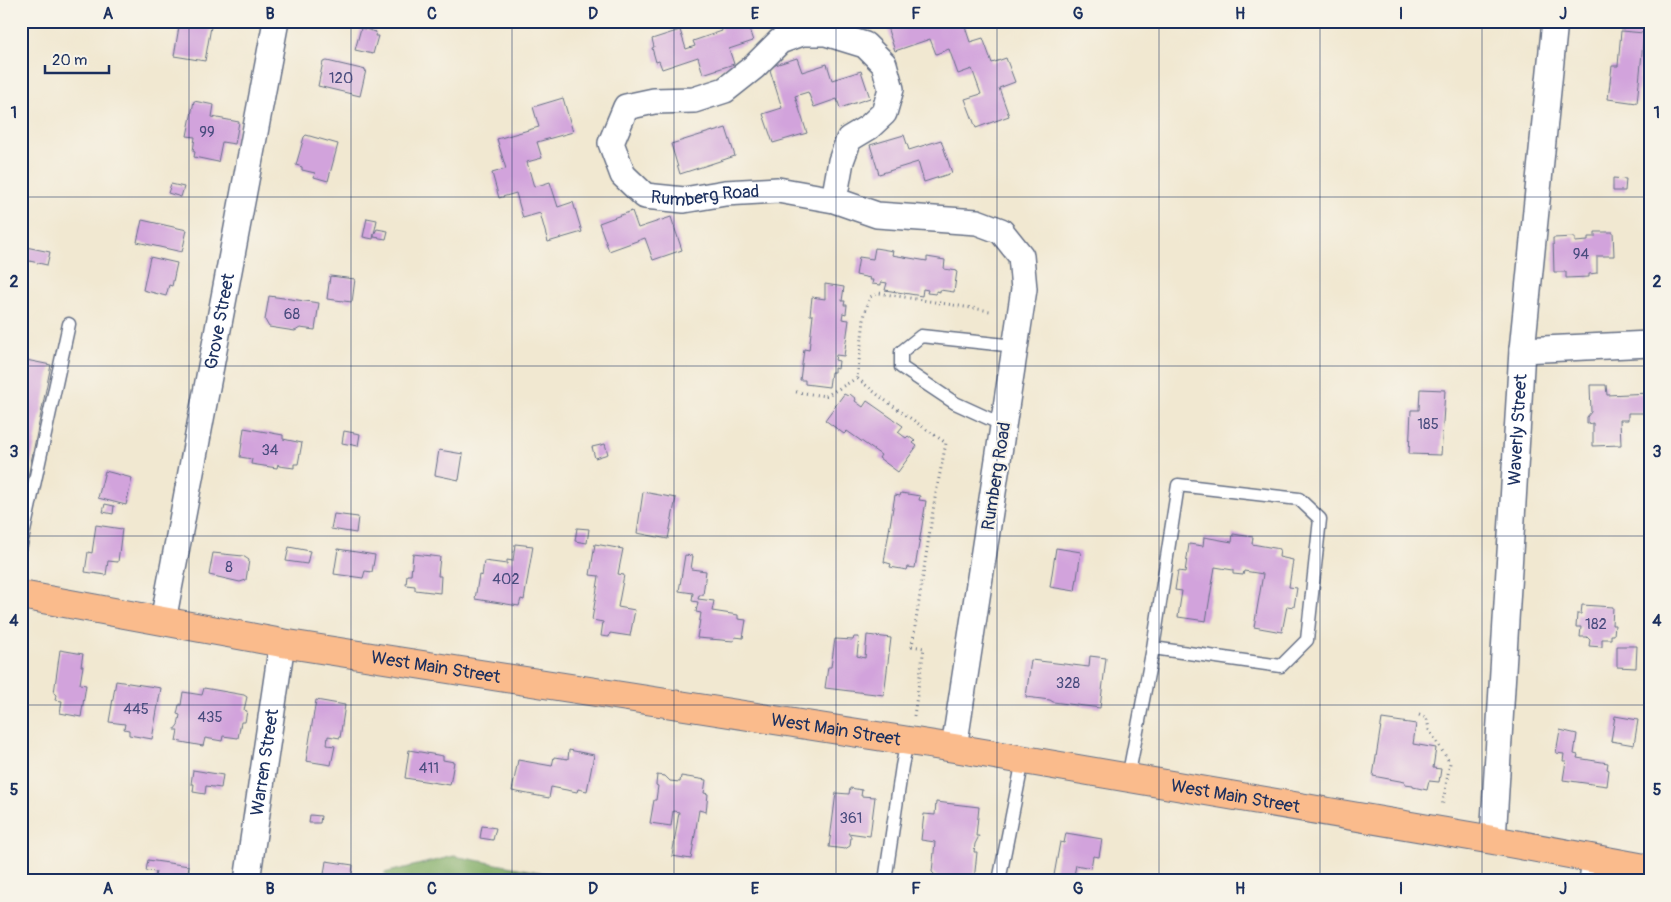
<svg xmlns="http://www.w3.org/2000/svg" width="1671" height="902" viewBox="0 0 1671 902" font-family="Pangolin,sans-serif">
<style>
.forest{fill:#80ac65;stroke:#4e6e62}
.building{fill:#d2a3dc}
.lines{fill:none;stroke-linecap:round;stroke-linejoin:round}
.lane-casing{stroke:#667086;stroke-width:15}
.street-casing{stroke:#667086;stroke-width:28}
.primary-casing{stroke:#667086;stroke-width:30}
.path{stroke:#667086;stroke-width:3;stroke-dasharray:1 4;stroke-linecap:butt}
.lane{stroke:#fff;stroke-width:12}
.street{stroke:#fff;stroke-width:25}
.primary{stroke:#fabb8c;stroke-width:28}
.grid{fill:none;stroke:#1b2f5e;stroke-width:1;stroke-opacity:0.55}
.labels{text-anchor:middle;stroke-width:4;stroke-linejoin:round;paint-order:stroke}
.number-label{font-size:15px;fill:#494c7e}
.street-label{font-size:18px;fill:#1b2f5e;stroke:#f7f3e8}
.neatline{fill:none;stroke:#1b2f5e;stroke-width:2}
.grid-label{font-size:16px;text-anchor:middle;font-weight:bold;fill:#1b2f5e}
</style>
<rect width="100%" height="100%" fill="#f7f3e8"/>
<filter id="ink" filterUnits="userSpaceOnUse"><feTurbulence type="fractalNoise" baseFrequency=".02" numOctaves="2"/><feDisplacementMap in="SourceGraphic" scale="10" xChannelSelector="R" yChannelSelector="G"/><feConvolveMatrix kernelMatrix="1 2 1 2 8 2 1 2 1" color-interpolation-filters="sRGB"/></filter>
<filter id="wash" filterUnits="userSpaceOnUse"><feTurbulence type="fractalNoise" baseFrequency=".0096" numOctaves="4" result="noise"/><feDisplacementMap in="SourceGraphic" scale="20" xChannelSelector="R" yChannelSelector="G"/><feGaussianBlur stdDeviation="1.12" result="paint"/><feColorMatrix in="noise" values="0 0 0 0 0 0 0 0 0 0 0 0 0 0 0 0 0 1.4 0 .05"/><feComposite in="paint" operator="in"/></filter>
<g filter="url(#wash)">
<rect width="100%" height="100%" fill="#f1e8d1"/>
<path class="forest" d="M454,856L587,881H392L384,873Z"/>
<g id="blocks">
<g class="building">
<path d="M180,21H212L205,61L174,56Z"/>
<path d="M719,21L763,22L748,26L753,41L729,49L734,64L703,74L698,57L662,69L659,61L656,62L652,48L654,47L652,39L680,30L686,49L695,46L693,41L722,31Z"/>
<path d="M885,21H918L920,28L939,21H963L970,42L983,38L992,63L1006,58L1015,82L999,88L1009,116L976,128L965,99L981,94L972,69L958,74L949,49L936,54L930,39L895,51Z"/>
<path d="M361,28L376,32L375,36H378L373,54L355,50Z"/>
<path d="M1621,31L1644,33L1637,103L1608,99L1612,66H1618Z"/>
<path d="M797,58L802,72L827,64L832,80L861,71L870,98L840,108L837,99L814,107L808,92L795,96L807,133L773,143L763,114L782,108L769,67Z"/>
<path d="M327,61L366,70L360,96L318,86L323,62Z"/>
<path d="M563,98L573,132L537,142L542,158L527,162L534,187L550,182L558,207L573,202L582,232L548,242L540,213L523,218L516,193L499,198L492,173L506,169L497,139L539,127L533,107Z"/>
<path d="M194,101L214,105L212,117L239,122L235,144L222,142L218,162L194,157L195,152L193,151L195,137L187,136Z"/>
<path d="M726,128L735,156L680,174L671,144L713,131V132Z"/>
<path d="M306,135L338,144L328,181L314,177L315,173L302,170V167L296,165L304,137Z"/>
<path d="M904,135L909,150L941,140L952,173L924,182L918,162L879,174L870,145Z"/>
<path d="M1613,178L1626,179L1625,191H1613Z"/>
<path d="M171,184L184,187L181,197L168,193Z"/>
<path d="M632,211L638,228L671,217L682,250L653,260L645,238L609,251L599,223Z"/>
<path d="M367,218L377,220L373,239L363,237Z"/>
<path d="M142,220L187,230L182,252L137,242Z"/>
<path d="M377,229L388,231L386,239L374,237V234Z"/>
<path d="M1595,232H1613L1614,256H1597V273L1589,274V277L1566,278V272H1554L1553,238L1575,237V242L1588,241V237H1595Z"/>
<path d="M21,246L50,252L47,265L21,259Z"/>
<path d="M875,248L893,251L892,255L927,261V257L945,260L944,269L957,271L954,292L940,290V292L936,291V294L927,293L928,290L923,289L922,296L885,290L887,283L881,282V285L872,284L873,280H869L870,278L856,275L859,257L873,259Z"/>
<path d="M150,257L177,263L172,286L169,285L166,296L143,290Z"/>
<path d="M330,276L355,279L352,302L327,299Z"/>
<path d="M825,284L844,287L842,301H845L844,305H847L846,314L843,313L842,319L849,320L844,356L836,355L835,360L839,361L838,369L834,368V372H831L829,387L805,384V380H800L804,349L809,350L813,315H810L812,297L825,299Z"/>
<path d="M269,296L319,303L315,330L300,328L295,331L269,327L265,320Z"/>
<path d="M21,359L51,365L22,506H21Z"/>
<path d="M1590,385H1606L1607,395L1650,393V413H1628V420H1620L1621,445L1593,446V423L1587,424V417L1591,412Z"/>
<path d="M1420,389L1445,390L1441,455L1409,454L1411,410H1419Z"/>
<path d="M844,394L848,396L850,394L856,399L855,401L863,407L867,401L903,426L898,432L906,438L908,436L915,441L913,443L917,446L898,472L879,458L881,455L847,431L844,434L825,420Z"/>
<path d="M244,428L283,435V439L302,443L298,464H294V468L279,466L278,464L277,468L251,464L252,459L240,457Z"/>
<path d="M344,431L360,434L358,446L342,443Z"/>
<path d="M605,444L608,454L595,458L592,447Z"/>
<path d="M439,450L463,454L459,480L435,475Z"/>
<path d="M105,471L132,478L126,505L98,498Z"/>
<path d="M643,492L676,498L668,539L637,533Z"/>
<path d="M901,493L920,496L919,500L926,501L915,568L908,567L907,570L890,567L891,564L884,562L895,495L900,496Z"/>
<path d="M105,504L114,506L113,514L103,512Z"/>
<path d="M334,514L358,517L356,533L331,529Z"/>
<path d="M96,525L122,529L118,562L108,561L106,575L85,572L88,552L92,553Z"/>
<path d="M577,528L589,529L587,543L575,541Z"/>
<path d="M1233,534L1253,537L1252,544L1280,549L1279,557L1293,560L1289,587L1297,588L1294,607L1287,606L1282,632L1254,627L1263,574L1244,571L1243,575L1233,574V570L1215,567L1206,621L1178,617L1182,591L1175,590L1178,571L1185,572L1189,544L1203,546L1204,537L1232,542Z"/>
<path d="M515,544L533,546L524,600L521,599L519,606L475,599L479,575L482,576L484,561L507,564V560L513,561Z"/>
<path d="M595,544L623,549L618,574L624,575L618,607L635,610L630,636L610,633L609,637L601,636L603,622L592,620L599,576L590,575Z"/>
<path d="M289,547L310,551L307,564L286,561Z"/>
<path d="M1056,548L1081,552L1075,591L1050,587Z"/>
<path d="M338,549L375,555L372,572L365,571L363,578L334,574Z"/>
<path d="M213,553L243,556L249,560L246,580L240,582L209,575Z"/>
<path d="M413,554L440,557L438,576H441L440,593L415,590V586L406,585L407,575H411Z"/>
<path d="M685,555L693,556L691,569L706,571L703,595H699L698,599L714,601L712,611L738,615V619L746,620L743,638L735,637L734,641L697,638L701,613L696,612L698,602L692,601L693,593L679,591Z"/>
<path d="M1582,605L1613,607L1612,625H1615L1614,635H1611V639H1602V647L1589,646L1590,640L1587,637H1580L1581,627H1576L1577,614H1581Z"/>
<path d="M867,635L891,638L884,695L825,688L828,667H831L835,639L853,640L854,637H859L857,656L865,658Z"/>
<path d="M1617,646H1637L1636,668L1617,667Z"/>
<path d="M60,650L83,654L81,666H83L80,684L86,685L81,717L60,713L62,701L55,700L56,695L54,693Z"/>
<path d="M1090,656L1106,658L1100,708L1053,702L1050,700L1026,697L1031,660L1089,667Z"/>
<path d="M116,681L161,688L152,739L129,735V730L124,729L125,724L109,722Z"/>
<path d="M204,688L244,695L247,697L244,710L247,711L245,722H241L238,738L223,736L222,741L205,738L203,746L176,741L178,730H174L178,725L180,715L177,714L179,705H181L183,692L202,695Z"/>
<path d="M316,700L345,705L340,738L328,736L327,745L335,746L331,765L306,761Z"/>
<path d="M1615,716L1638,720L1634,745L1611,741Z"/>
<path d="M1382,719L1416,724L1413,744L1436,748L1433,768L1441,769L1439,782L1429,781L1427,790L1413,787V785L1405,784V782L1373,776Z"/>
<path d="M1560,730L1577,734L1574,754L1578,755L1577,758L1608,763L1607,769L1609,770L1607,786L1563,780L1566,761H1563L1564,754L1556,753Z"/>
<path d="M409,750L443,756V760L454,762L450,785L405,778Z"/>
<path d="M569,750L594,755L587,791L578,789L577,792L551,787L549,798L512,791L518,760L552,766L554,757L568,759Z"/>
<path d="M193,770L223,775L221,788L206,786L205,794L193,792L194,784H191Z"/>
<path d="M657,775L665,776L670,781L680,782L681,776L706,780L704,793L708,794L706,812L699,810L691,859L672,856L679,812L673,811L671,826L650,823L654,800H656L658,786L656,785Z"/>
<path d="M850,788L862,790L861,796L875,797L870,836L848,833L851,837L850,846L845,849L829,847L836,793L849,794Z"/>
<path d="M936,802L979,807L976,836H979L975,844L974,852H977L974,881L937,877L932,872L935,842L921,840L924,814L935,815Z"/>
<path d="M310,815L321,816L320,823H309Z"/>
<path d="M482,826L496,828L493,840L480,838Z"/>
<path d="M1066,833L1102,839L1099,857L1093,856L1091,868L1076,865L1073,881H1053L1060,842L1064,843Z"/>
<path d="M148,860L189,866L186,881H154L156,872L146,871Z"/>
<path d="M326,861L353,865L351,881H323Z"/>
</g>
</g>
</g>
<g filter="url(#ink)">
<use href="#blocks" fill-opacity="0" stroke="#667086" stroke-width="1"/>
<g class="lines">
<g class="lane-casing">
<g id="lane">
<path d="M1003,425L955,403L901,367V352L921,336L1015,346"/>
<path d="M21,545L69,324"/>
<path d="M1128,778L1153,648L1178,485L1299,499L1320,519L1307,640L1281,666L1153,648"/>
<path d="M885,881L902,766L907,741"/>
<path d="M999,881L1023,760"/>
</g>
</g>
<g class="street-casing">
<g id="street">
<path id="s1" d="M834,200L841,161L849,139L869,127L884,113L891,89L884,64L865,45L826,33H802L780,41L754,67L725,90L694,100L654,101L626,107L611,143L623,175L645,196L684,200L725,193L778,190L834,200L877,215L977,222L1001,231L1021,256L1024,289L954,748"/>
<path d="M1522,350L1650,344"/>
<path id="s2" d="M163,621L276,21"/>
<path id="s3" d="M1493,840L1522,350L1555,21"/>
<path id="s4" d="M247,881L282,643"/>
<path d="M1592,881L1595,860"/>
</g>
</g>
<g class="primary-casing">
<g id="primary">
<path id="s5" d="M21,595L282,643L954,748L1493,840L1650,869"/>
</g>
</g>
<g class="path">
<path d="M796,392L826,396L857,378"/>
<path d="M1419,715L1427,718L1429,730L1450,763L1442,807"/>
<path d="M914,716L924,648L912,646L935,498L946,443L883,399L857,378L865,312L870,297L879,293L990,311"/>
</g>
<use href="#lane" class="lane"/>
<use href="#street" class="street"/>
<use href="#primary" class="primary"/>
</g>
</g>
<path class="grid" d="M189,21V881M351,21V881M512,21V881M674,21V881M836,21V881M997,21V881M1159,21V881M1320,21V881M1482,21V881M21,197H1650M21,366H1650M21,536H1650M21,705H1650"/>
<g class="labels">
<g class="number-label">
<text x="341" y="83">120</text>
<text x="207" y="137">99</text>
<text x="1581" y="259">94</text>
<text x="292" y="319">68</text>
<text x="1428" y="429">185</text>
<text x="270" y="455">34</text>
<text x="229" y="572">8</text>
<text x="506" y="584">402</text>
<text x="1596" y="629">182</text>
<text x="1068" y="688">328</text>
<text x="136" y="714">445</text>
<text x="210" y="722">435</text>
<text x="429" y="773">411</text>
<text x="851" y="823">361</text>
</g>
<g class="street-label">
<text dy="6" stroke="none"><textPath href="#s1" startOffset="612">Rumberg Road</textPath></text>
<text dy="6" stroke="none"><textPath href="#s2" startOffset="305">Grove Street</textPath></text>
<text dy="6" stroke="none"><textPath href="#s3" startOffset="411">Waverly Street</textPath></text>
<text transform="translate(996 476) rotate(-81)" y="6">Rumberg Road</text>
<text dy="6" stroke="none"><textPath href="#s5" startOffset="421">West Main Street</textPath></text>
<text dy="6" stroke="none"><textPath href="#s5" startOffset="826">West Main Street</textPath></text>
<text dy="6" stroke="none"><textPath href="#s4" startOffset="120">Warren Street</textPath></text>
<text dy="6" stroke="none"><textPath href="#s5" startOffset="1231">West Main Street</textPath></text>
</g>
</g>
<rect width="1671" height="902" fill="none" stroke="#f7f3e8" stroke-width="55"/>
<path d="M45 65v8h64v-8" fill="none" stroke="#1b2f5e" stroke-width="2.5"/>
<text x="52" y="65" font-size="15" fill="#1b2f5e" stroke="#f7f3e8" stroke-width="4" paint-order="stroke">20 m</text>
<rect x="28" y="28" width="1616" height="846" class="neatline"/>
<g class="grid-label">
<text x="108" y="19">A</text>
<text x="270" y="19">B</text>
<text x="432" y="19">C</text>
<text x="593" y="19">D</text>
<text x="755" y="19">E</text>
<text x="916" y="19">F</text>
<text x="1078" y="19">G</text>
<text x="1240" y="19">H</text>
<text x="1401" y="19">I</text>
<text x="1563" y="19">J</text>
<text x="14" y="118">1</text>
<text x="1657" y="118">1</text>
<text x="14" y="287">2</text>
<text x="1657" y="287">2</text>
<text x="14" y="457">3</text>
<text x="1657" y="457">3</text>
<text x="14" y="626">4</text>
<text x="1657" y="626">4</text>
<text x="14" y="795">5</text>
<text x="1657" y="795">5</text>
<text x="108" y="894">A</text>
<text x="270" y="894">B</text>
<text x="432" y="894">C</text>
<text x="593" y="894">D</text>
<text x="755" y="894">E</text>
<text x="916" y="894">F</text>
<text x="1078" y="894">G</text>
<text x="1240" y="894">H</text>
<text x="1401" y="894">I</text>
<text x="1563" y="894">J</text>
</g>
</svg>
